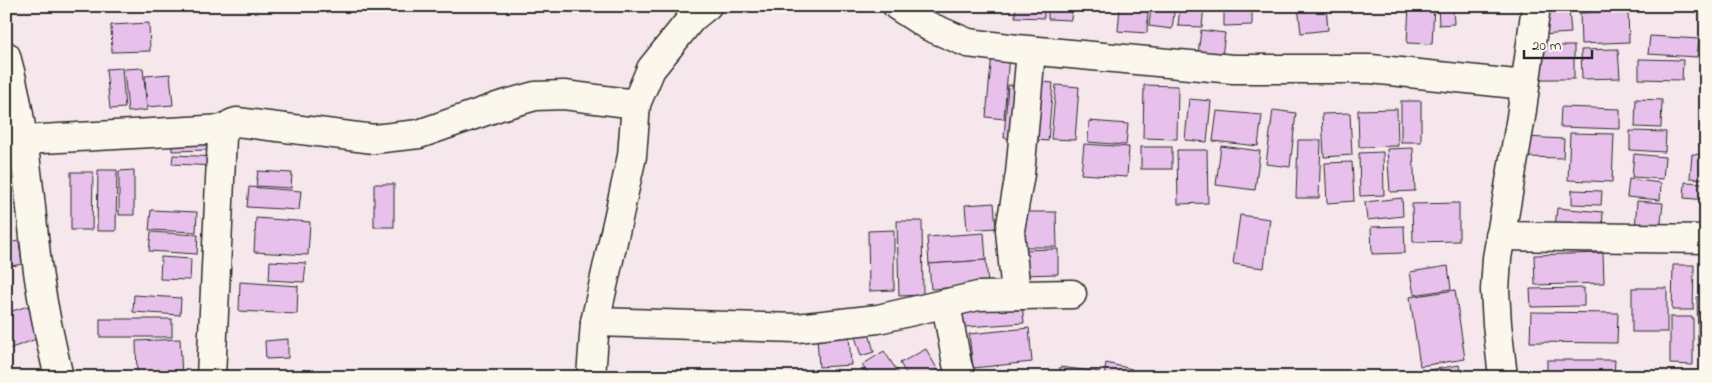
<svg xmlns="http://www.w3.org/2000/svg" width="1712" height="383" viewBox="0 0 1712 383" font-family="'Indie Flower',sans-serif">
<style>
.building{fill:#e7c1ec;stroke:#2b2b2b}
.lines{fill:none;stroke-linecap:round;stroke-linejoin:round}
.minor-casing{stroke:#2b2b2b;stroke-width:31}
.minor{stroke:#fbf7ec;stroke-width:28}
</style>
<rect width="100%" height="100%" fill="#f5e7ec"/>
<filter id="ink" filterUnits="userSpaceOnUse"><feTurbulence type="fractalNoise" baseFrequency=".02" numOctaves="2"/><feDisplacementMap in="SourceGraphic" scale="10" xChannelSelector="R" yChannelSelector="G"/><feConvolveMatrix kernelMatrix="1 2 1 2 8 2 1 2 1" color-interpolation-filters="sRGB"/></filter>
<g filter="url(#ink)">
<g class="building">
<path d="M1016,6H1044V18L1015,17Z"/>
<path d="M1048,6H1072L1071,20L1048,19Z"/>
<path d="M1120,6H1148L1147,33L1118,31Z"/>
<path d="M1151,6H1175L1172,29L1149,26Z"/>
<path d="M1180,6H1204L1202,27L1178,26Z"/>
<path d="M1224,6H1252V25L1224,26Z"/>
<path d="M1298,6H1326L1328,30L1301,33Z"/>
<path d="M1409,6H1434L1432,44L1407,43Z"/>
<path d="M1438,6H1453L1454,24L1439,25Z"/>
<path d="M1569,10L1571,33L1540,35L1538,12Z"/>
<path d="M1628,11L1629,42L1581,44L1580,13Z"/>
<path d="M149,23L150,51L112,52L111,25Z"/>
<path d="M1201,30L1225,33L1222,57L1198,54Z"/>
<path d="M1650,36L1699,39L1697,57L1648,54Z"/>
<rect x="1541" y="46" width="33" height="33"/>
<path d="M1618,49L1620,78L1582,79L1581,50Z"/>
<path d="M992,53L1009,54L1004,119L986,117Z"/>
<path d="M1639,59L1683,60L1682,80L1639,79Z"/>
<path d="M122,68L125,108L110,109L106,69Z"/>
<path d="M143,68L147,110L128,112L124,69Z"/>
<path d="M170,74L173,105L147,107L145,76Z"/>
<path d="M1031,81L1053,83L1048,141L1026,139Z"/>
<path d="M1008,85L1027,86L1023,140L1004,138Z"/>
<path d="M1056,85L1079,87L1075,140L1051,139Z"/>
<path d="M1144,85L1178,86L1177,139L1143,138Z"/>
<path d="M1189,99L1211,101L1207,142L1185,140Z"/>
<path d="M1636,99L1662,100L1661,128L1635,127Z"/>
<rect x="1401" y="101" width="20" height="41"/>
<path d="M1561,107L1620,109V129L1560,127Z"/>
<path d="M1397,109L1398,146L1359,147L1358,110Z"/>
<path d="M1273,110L1296,113L1290,167L1266,164Z"/>
<path d="M1217,111L1262,115L1258,146L1213,141Z"/>
<path d="M1350,113L1352,155L1324,157L1322,114Z"/>
<path d="M1089,121L1128,124L1126,145L1088,142Z"/>
<path d="M1630,131L1666,132L1665,152L1630,150Z"/>
<path d="M1570,133L1614,134L1612,182L1568,180Z"/>
<path d="M172,134H207V150L172,151Z"/>
<path d="M1526,137L1564,139L1563,158L1525,157Z"/>
<path d="M1298,140H1321L1319,198H1296Z"/>
<path d="M1084,144L1129,147L1127,177L1081,174Z"/>
<path d="M1221,146L1260,151L1255,190L1216,185Z"/>
<rect x="1141" y="147" width="31" height="22"/>
<path d="M1413,148L1415,191L1390,192L1387,149Z"/>
<path d="M1177,150H1207L1208,203L1178,204Z"/>
<path d="M1383,152L1384,195L1360,196L1359,153Z"/>
<path d="M1634,154L1665,157L1663,179L1632,177Z"/>
<path d="M1692,154L1706,155V179L1690,178Z"/>
<path d="M173,155L219,157L218,166L172,164Z"/>
<path d="M1352,162L1354,201L1327,203L1325,163Z"/>
<path d="M98,170H117L116,231H97Z"/>
<path d="M134,170V215H119V171Z"/>
<path d="M258,171L292,173L291,188L256,186Z"/>
<path d="M71,172H93L92,230H71Z"/>
<path d="M1629,179L1661,183L1660,200L1627,197Z"/>
<path d="M1685,182L1706,183V200L1684,198Z"/>
<rect x="374" y="184" width="20" height="43"/>
<path d="M249,187L301,191L299,210L247,207Z"/>
<path d="M1572,190L1602,191L1601,205L1572,204Z"/>
<path d="M1402,198L1403,216L1367,220L1365,202Z"/>
<path d="M1637,201L1663,203L1660,232L1635,230Z"/>
<path d="M994,203L996,228L967,230L965,205Z"/>
<path d="M1459,203V241L1413,242L1412,204Z"/>
<path d="M1557,208L1603,212L1602,232L1555,228Z"/>
<path d="M151,210L197,212L196,232L149,230Z"/>
<path d="M1015,212H1056L1057,247H1015Z"/>
<path d="M1240,215L1270,219L1264,268L1233,264Z"/>
<path d="M256,218L310,222L308,255L254,252Z"/>
<path d="M897,221H922L923,295L899,296Z"/>
<path d="M1404,226L1405,253L1372,254L1371,227Z"/>
<path d="M894,230V290L869,291L868,231Z"/>
<path d="M151,232L198,235L197,254L149,251Z"/>
<path d="M984,233L986,260L929,264L927,237Z"/>
<path d="M19,241L22,264L6,267V243Z"/>
<path d="M1058,249V274L1020,275V250Z"/>
<path d="M1603,253L1604,283L1535,285L1534,255Z"/>
<path d="M161,257L191,259L190,280L160,279Z"/>
<path d="M986,260L988,285L931,289L929,264Z"/>
<path d="M270,261L306,263L304,282L269,280Z"/>
<path d="M1673,265H1694L1693,310H1672Z"/>
<path d="M1448,266L1451,289L1414,295L1410,272Z"/>
<path d="M240,282L298,286L297,314L239,311Z"/>
<path d="M1584,288V306L1531,307L1530,289Z"/>
<rect x="1632" y="288" width="35" height="44"/>
<path d="M1455,290L1465,359L1420,366L1410,297Z"/>
<path d="M134,295L181,298L180,315L133,312Z"/>
<path d="M1706,296V345L1698,346L1697,297Z"/>
<path d="M1022,303L1024,323L951,328L950,309Z"/>
<path d="M28,306L39,338L6,350V313Z"/>
<path d="M1531,312L1618,313L1617,343L1530,342Z"/>
<path d="M1670,317H1693V365L1670,364Z"/>
<rect x="100" y="319" width="72" height="18"/>
<path d="M1029,328L1032,362L973,368L969,334Z"/>
<path d="M868,329L874,352L861,356L854,333Z"/>
<path d="M849,335L851,365L819,367L817,337Z"/>
<path d="M180,339L182,377H137L136,341Z"/>
<path d="M288,339V358L266,359L265,341Z"/>
<path d="M926,349L940,374L935,377H908L900,363Z"/>
<path d="M884,351L901,377H870L862,365Z"/>
<path d="M1547,360H1615L1614,377H1547Z"/>
<path d="M1106,363L1132,369L1131,377H1104Z"/>
<path d="M1459,365L1461,377H1401V375Z"/>
<path d="M1060,367L1099,372L1098,377H1058Z"/>
<path d="M289,372V377H265V374Z"/>
</g>
<g class="lines">
<g class="minor-casing">
<g id="minor">
<path d="M897,6L928,26L968,43L1017,49L1233,69H1371L1525,85"/>
<path d="M6,56C25,124 29,195 37,264C42,302 50,340 59,377"/>
<path d="M23,140L225,129"/>
<path d="M1500,236L1706,239"/>
<path d="M1016,295L1010,230L1020,174L1031,51"/>
<path d="M946,304L957,364L961,377"/>
<path d="M595,322L797,328L878,319L978,296L1072,294"/>
<path d="M211,377L222,137C225,128 228,124 237,122L374,139L419,134L500,106L535,96L564,95L636,104"/>
<path d="M591,377L595,322L632,156L636,104L651,69L692,18L707,6"/>
<path d="M1503,377L1497,324L1495,290L1497,258L1521,117L1536,6"/>
</g>
</g>
<use href="#minor" class="minor"/>
</g>
</g>
<rect width="1712" height="383" fill="none" stroke="#fbf7ec" stroke-width="25"/>
<rect x="12" y="12" width="1687" height="358" fill="none" stroke="#2b2b2b" stroke-width="2" filter="url(#ink)"/>
<path d="M1524 50v8h68v-8" fill="none" stroke="#2b2b2b" stroke-width="2.5"/>
<text x="1532" y="50" font-size="15" fill="#2b2b2b" stroke="#fbf7ec" stroke-width="4" paint-order="stroke">20 m</text>
</svg>
